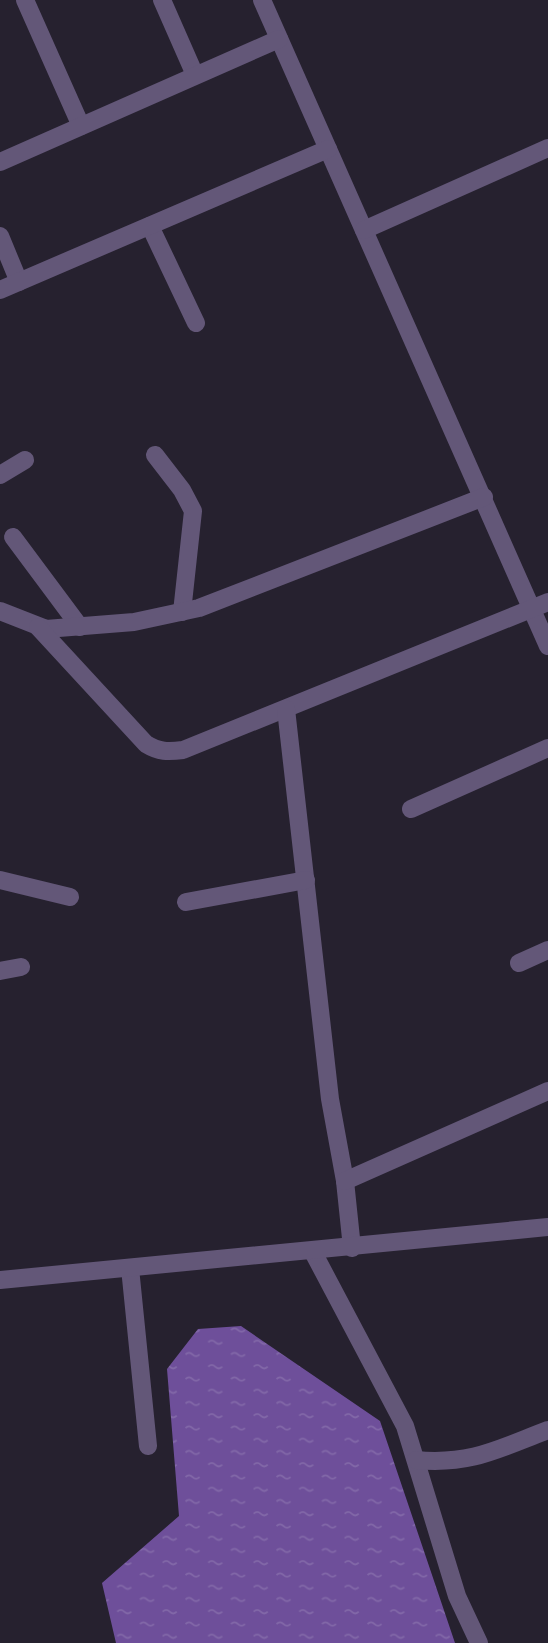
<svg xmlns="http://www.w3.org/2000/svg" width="548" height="1643" viewBox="0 0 548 1643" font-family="Ubuntu,sans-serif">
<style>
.water{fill:url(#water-ripples)}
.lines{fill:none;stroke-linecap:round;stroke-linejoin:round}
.minor{stroke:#635778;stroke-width:18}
</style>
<defs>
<pattern id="water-ripples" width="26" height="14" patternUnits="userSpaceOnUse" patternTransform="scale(1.75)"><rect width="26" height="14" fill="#6e4f9a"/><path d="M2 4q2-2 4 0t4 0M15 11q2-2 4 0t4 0" fill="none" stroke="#8268a8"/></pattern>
</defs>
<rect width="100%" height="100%" fill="#26212f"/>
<path class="water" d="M241,1326L380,1421L455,1643H116L102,1583L179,1516L167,1369L198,1329Z"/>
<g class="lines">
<g class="minor">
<path d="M25,0L81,126"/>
<path d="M162,0L195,75"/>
<path d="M262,0L548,646"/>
<path d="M0,162L279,39"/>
<path d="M150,226L196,323"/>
<path d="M364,230L548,148"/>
<path d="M0,236L19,282"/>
<path d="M0,290L328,149"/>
<path d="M155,455L182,490L193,511L182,612"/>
<path d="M0,475L25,460"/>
<path d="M13,537L80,627"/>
<path d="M0,611L46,629L134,622L199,608L484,497"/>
<path d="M38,627L146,744C159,752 168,752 183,750L548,602"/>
<path d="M286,709L330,1099L345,1181L352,1248"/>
<path d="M411,809L548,748"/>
<path d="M0,880L70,897"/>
<path d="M186,902L306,880"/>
<path d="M519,963L548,950"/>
<path d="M0,971L21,967"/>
<path d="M345,1181L548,1091"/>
<path d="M313,1252L405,1426L457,1596L479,1643"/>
<path d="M130,1268L148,1446"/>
<path d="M0,1280L548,1227"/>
<path d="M416,1460C471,1465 498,1449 548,1430"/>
</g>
</g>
</svg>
